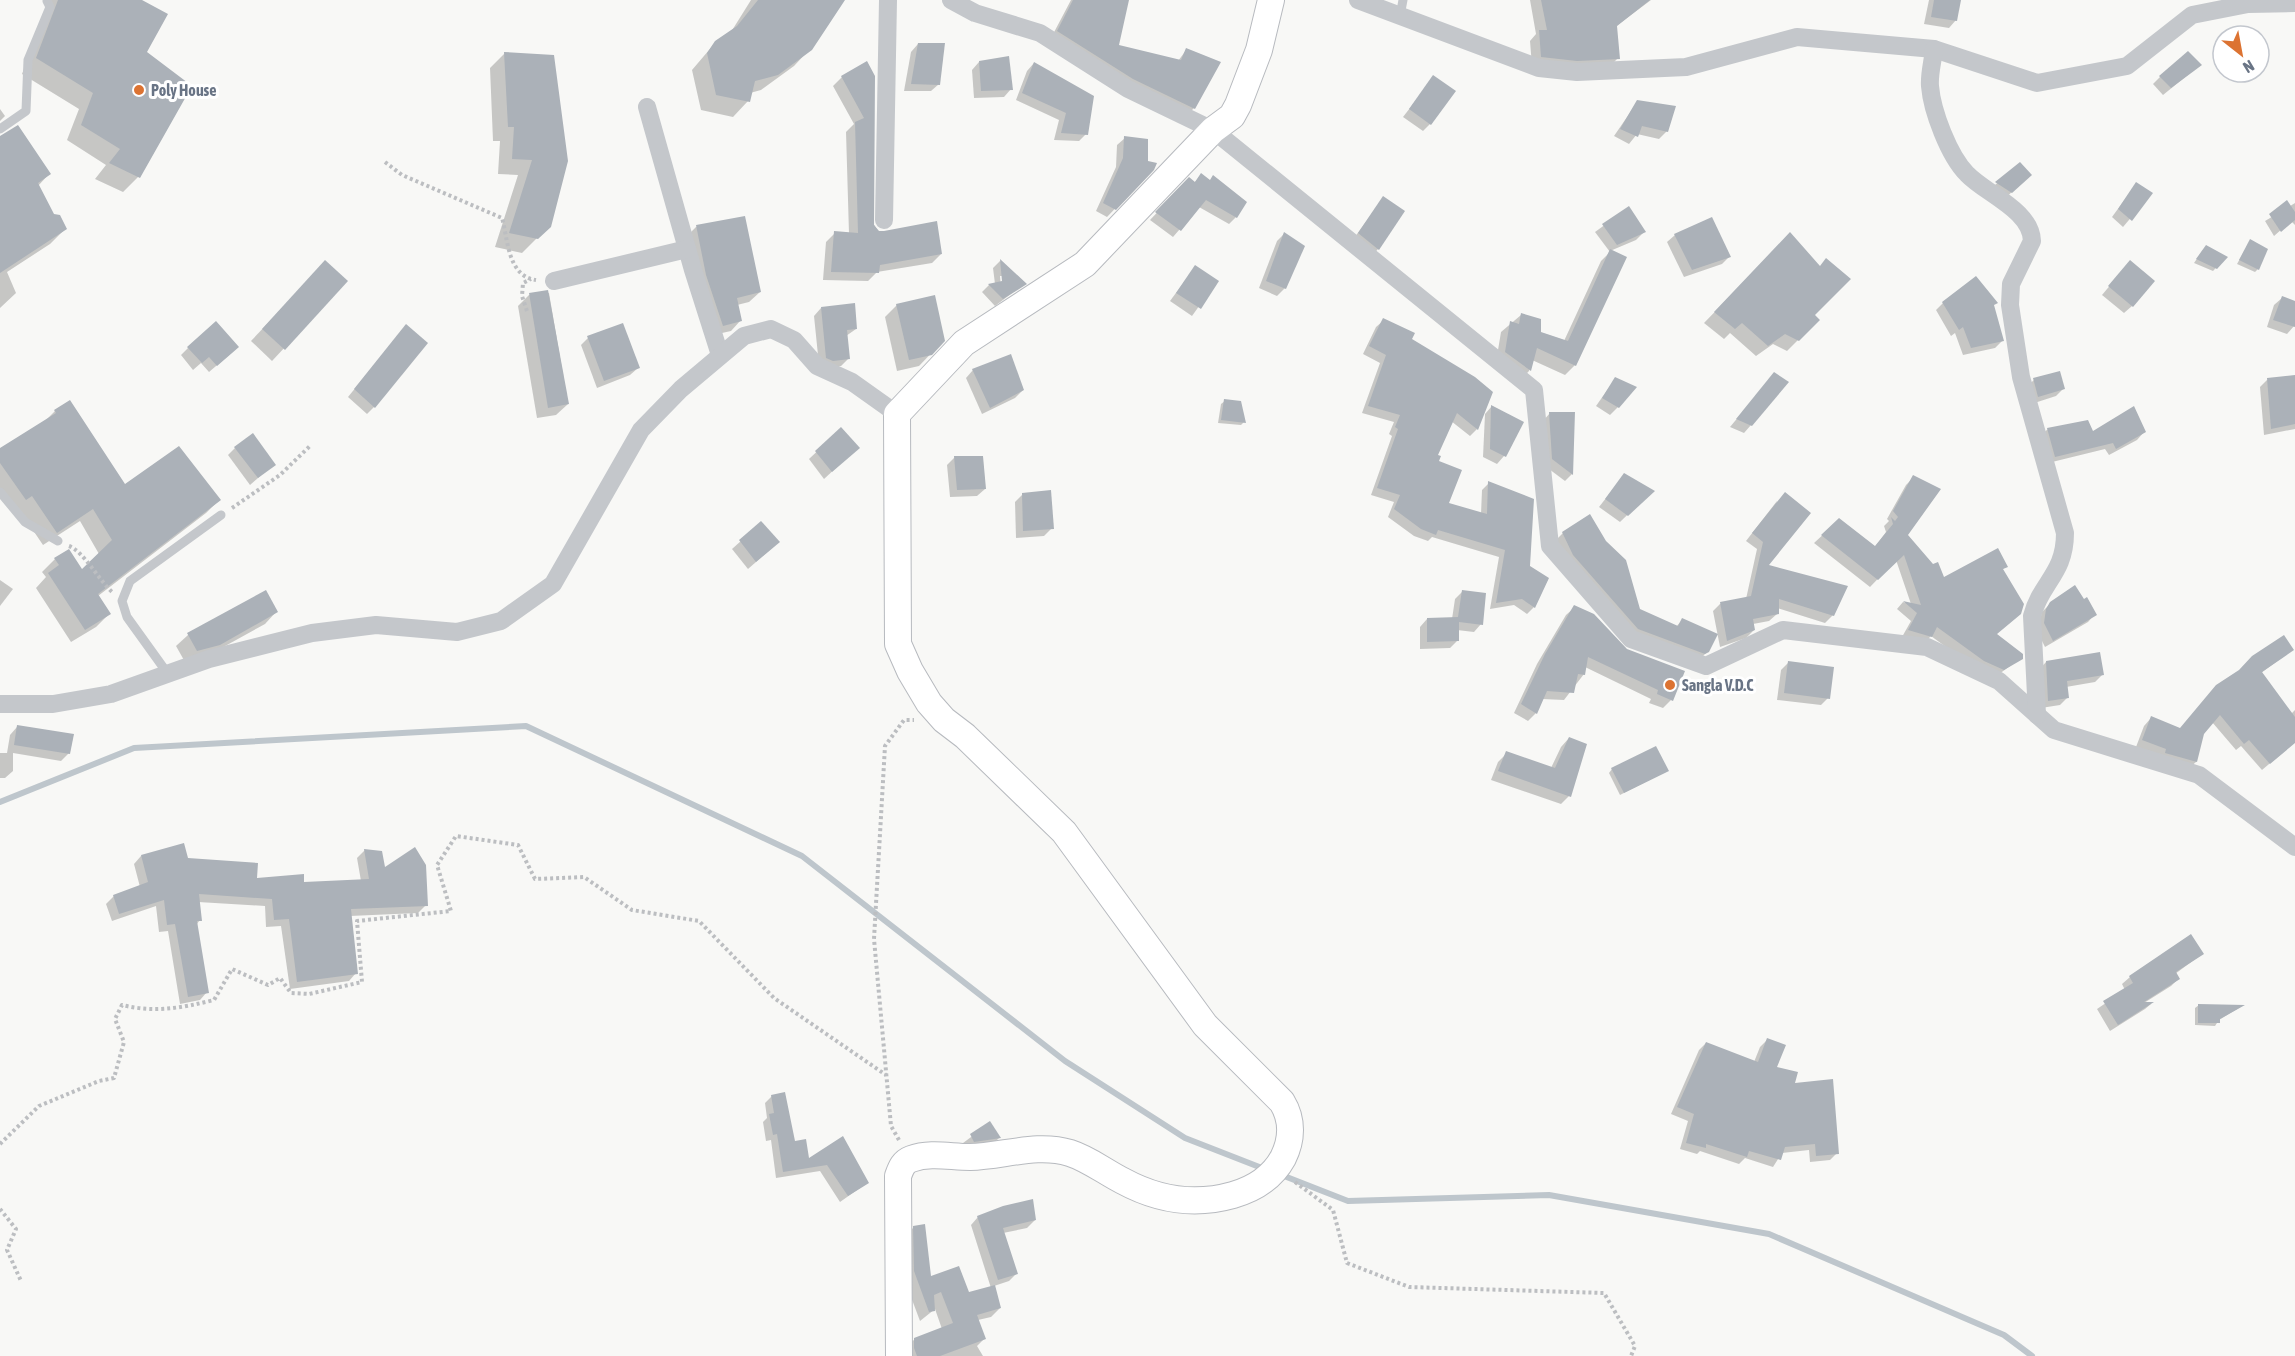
<svg xmlns="http://www.w3.org/2000/svg" width="2295" height="1356" viewBox="0 0 2295 1356" font-family="'Asap Condensed',sans-serif">
<style>
.shadow{fill:#0003;fill-rule:evenodd}
.lines{fill:none;stroke-linecap:round;stroke-linejoin:round}
.stream{stroke:#bec6cc;stroke-width:6}
.building{fill:#abb1b8}
.secondary-casing{stroke:#b7babf;stroke-width:28}
.path{stroke:#bcbec1;stroke-width:4;stroke-dasharray:3 3;stroke-linecap:butt}
.lane{stroke:#c4c7cb;stroke-width:9}
.street{stroke:#c4c7cb;stroke-width:18}
.secondary{stroke:#fff;stroke-width:26}
.poi-dot{fill:#dc7332;stroke:#fff;stroke-width:2}
.labels{text-anchor:middle;stroke-width:6;stroke-linejoin:round;paint-order:stroke}
.poi-label{font-size:16px;font-weight:bold;fill:#697485;stroke:#fff;text-anchor:start}
</style>
<rect width="100%" height="100%" fill="#f8f8f6"/>
<g class="shadow">
<path d="M50,0H140L145,53L138,177L123,192L95,179L106,165L67,140L79,109L22,74Z"/>
<path d="M751,0H840L810,49L794,66L761,90L750,93L748,101L733,117L701,110L692,70L715,43L731,32Z"/>
<path d="M1071,0H1128L1118,46L1178,61L1187,49L1194,108L1187,115L1051,38Z"/>
<path d="M1530,0H1651L1615,27L1618,58L1608,68L1532,66L1530,41L1536,34Z"/>
<path d="M1929,0H1960L1956,20L1949,28L1924,24Z"/>
<path d="M918,44L939,84L931,91H904L911,52Z"/>
<path d="M505,53L549,226L522,253L495,247L518,175L498,174L500,141H493L490,68Z"/>
<path d="M979,62L1011,89L1004,97L974,98L972,70Z"/>
<path d="M866,63L871,220L878,231L941,254L932,263L877,272L868,281L823,280L826,242L835,233L849,234L846,132L854,124L833,86L842,77Z"/>
<path d="M1034,63L1086,134L1079,141L1054,140L1059,120L1016,100L1027,71Z"/>
<path d="M2200,65L2163,95L2153,84L2160,77Z"/>
<path d="M1434,77L1430,124L1423,131L1403,117Z"/>
<path d="M1638,101L1667,131L1659,139L1637,134L1629,144L1614,136Z"/>
<path d="M0,109L5,116L0,121Z"/>
<path d="M0,136L49,174L38,186L53,215L65,229L50,244L7,272L16,293L0,308Z"/>
<path d="M1125,138L1153,169L1107,217L1096,211L1116,167L1117,145Z"/>
<path d="M2020,164L2022,183L2003,200L1989,190Z"/>
<path d="M1201,175L1236,217L1229,224L1199,207L1173,237L1150,220L1189,179L1194,183Z"/>
<path d="M2136,184L2151,194L2123,227L2112,217Z"/>
<path d="M1383,198L1378,249L1371,257L1352,241Z"/>
<path d="M2295,203V225L2291,221L2274,236L2265,221Z"/>
<path d="M1628,208L1644,232L1636,240L1610,251L1625,258L1575,365L1565,375L1532,360L1529,371L1520,380L1496,362L1501,332L1521,315L1539,320V333L1564,341L1601,261L1610,252L1595,232Z"/>
<path d="M743,217L760,292L749,302L737,305L741,320L731,331L713,335L686,237L696,227Z"/>
<path d="M1284,234L1285,288L1277,296L1259,288L1277,241Z"/>
<path d="M1790,234L1813,315L1818,320L1787,351L1773,344L1756,356L1730,333L1724,339L1704,323Z"/>
<path d="M1675,235L1730,256L1722,264L1684,277L1667,242Z"/>
<path d="M2250,241L2258,269L2255,272L2237,264Z"/>
<path d="M2203,250L2226,257L2213,271L2194,263Z"/>
<path d="M1000,261L1024,284L995,306L982,292L989,285L995,284L993,268ZM1000,276H1003L1001,288Z"/>
<path d="M1195,267L1217,281L1192,316L1170,301Z"/>
<path d="M2123,270L2132,306L2124,313L2102,295Z"/>
<path d="M314,274L346,282L272,361L251,341Z"/>
<path d="M549,293L568,404L556,415L537,418L518,306L529,295Z"/>
<path d="M2282,298L2295,303V325L2287,334L2267,327L2274,305Z"/>
<path d="M1943,303L1993,306L2002,341L1995,348L1963,355L1955,333L1951,336L1936,310Z"/>
<path d="M897,305L943,341L919,366L897,371L885,317Z"/>
<path d="M821,308L856,329L846,336L848,359L841,366L824,368L819,365L814,316Z"/>
<path d="M1384,320L1410,340L1477,429L1470,436L1451,421L1436,456L1447,504L1481,514L1482,490L1489,483L1529,567L1548,579L1534,607L1527,614L1514,605L1490,609L1499,557L1432,537L1428,541L1414,536L1388,517L1394,502L1371,495L1392,436L1389,434L1394,422L1362,413L1380,363L1363,354L1376,327Z"/>
<path d="M399,334L374,407L367,414L348,397Z"/>
<path d="M588,338L638,368L630,375L597,388L581,345Z"/>
<path d="M188,348L229,355L209,372L201,363L193,370L181,355Z"/>
<path d="M973,370L1023,390L1015,398L982,414L966,378Z"/>
<path d="M1774,374L1751,425L1744,433L1730,427Z"/>
<path d="M2295,377V429L2264,435L2260,387L2267,380Z"/>
<path d="M1615,379L1618,407L1610,415L1596,406Z"/>
<path d="M2034,380L2063,389L2056,396L2031,404L2026,387Z"/>
<path d="M1225,401L1244,422L1241,425L1218,423L1221,404Z"/>
<path d="M1492,406L1522,422L1504,456L1497,464L1483,457L1485,414Z"/>
<path d="M55,411L125,486L219,500L206,513L98,596L109,614L96,627L71,642L36,588L46,577L42,572L55,559L81,571L99,554L80,521L43,545L18,508L0,495V449L44,422Z"/>
<path d="M1550,413L1572,474L1565,481L1545,466L1543,421Z"/>
<path d="M841,429L850,455L824,479L809,459Z"/>
<path d="M2048,429L2092,434L2144,432L2137,440L2109,455L2105,449L2048,463L2040,436Z"/>
<path d="M235,448L274,464L250,485L228,455Z"/>
<path d="M955,457L985,489L977,496L950,497L947,465Z"/>
<path d="M1624,475L1652,491L1620,522L1599,507Z"/>
<path d="M1914,477L1906,535L1944,579L2006,566L2002,570L1995,635L2021,658L1995,677L1976,669L1931,636L1923,644L1902,637L1911,621L1897,609L1903,602L1911,604L1896,560L1870,587L1814,543L1839,520L1875,547L1886,532L1884,526L1889,521L1887,519L1906,485Z"/>
<path d="M1022,495L1052,528L1044,536L1016,538L1015,502Z"/>
<path d="M1777,501L1766,566L1833,615L1825,623L1777,608V614L1769,621L1753,624L1754,630L1746,638L1720,647L1713,611L1720,604L1746,599L1757,549L1746,541Z"/>
<path d="M761,523L771,549L748,569L732,549Z"/>
<path d="M1563,533L1638,610L1676,627L1682,620L1708,651L1700,659L1630,637L1555,541Z"/>
<path d="M0,580L13,589L0,606Z"/>
<path d="M1463,591L1481,624L1474,632L1457,630V641L1450,648L1420,649V627L1427,619H1452L1455,599Z"/>
<path d="M265,592L276,612L265,624L207,656L185,662L176,646L188,635Z"/>
<path d="M2050,604L2095,614L2088,622L2045,647L2037,631L2042,612Z"/>
<path d="M1575,607L1671,700L1663,708L1649,703L1651,699L1585,667L1584,674L1564,700L1542,699L1536,713L1528,721L1514,713L1537,664L1566,615Z"/>
<path d="M2292,650L2261,673L2291,714L2295,710V742L2262,770L2241,746L2236,750L2212,722L2203,733L2196,762L2188,769L2136,747L2144,726L2151,718L2180,729Z"/>
<path d="M1789,662L1828,698L1821,705L1777,700L1781,670Z"/>
<path d="M2046,662L2102,675L2095,682L2066,687L2068,697L2060,705L2041,708L2039,670Z"/>
<path d="M17,727L69,753L61,761L13,753V771L5,778H0V753H7L10,735Z"/>
<path d="M1569,738V796L1561,804L1491,780L1498,762L1507,753L1551,768L1561,747Z"/>
<path d="M1612,769L1667,771L1620,795L1609,773Z"/>
<path d="M365,850L426,905L418,913L350,916L356,973L349,981L290,989L281,926L266,927L265,906L198,902L200,920L196,925L207,992L200,1000L180,1004L168,931L159,932L156,906L112,921L106,904L114,896L140,887L134,864L141,856L187,860L256,879L303,883L361,881L357,858Z"/>
<path d="M2202,954L2175,974L2178,979L2171,986L2144,1003L2151,1004L2145,1009L2110,1031L2097,1009L2125,990L2122,984L2130,977Z"/>
<path d="M2199,1005L2242,1006L2219,1020L2215,1026L2195,1025V1008Z"/>
<path d="M1767,1040L1775,1068L1793,1084L1837,1153L1830,1160L1810,1162L1809,1150L1782,1153L1773,1167L1745,1158L1739,1164L1700,1151L1697,1154L1680,1149L1688,1121L1671,1114L1699,1050L1706,1043L1754,1062L1760,1047Z"/>
<path d="M772,1096L793,1143L808,1160L842,1138L867,1183L840,1202L820,1171L776,1178L771,1140L766,1141L763,1122L767,1118L765,1103Z"/>
<path d="M990,1123L999,1138L992,1145L967,1149L963,1143Z"/>
<path d="M978,1217L1035,1220L1027,1228L1003,1233L1016,1274L1009,1281L994,1286L1000,1308L991,1317L978,1320L984,1339L977,1346L983,1356H905V1348L915,1339L942,1329L935,1309L920,1321L905,1281V1236L914,1227L930,1278L968,1294L991,1288L971,1225Z"/>
</g>
<g class="lines">
<g class="stream">
<path d="M0,802L134,748L526,726L802,856L1065,1061L1185,1138L1267,1170"/>
<path d="M1279,1174L1348,1201L1549,1195L1769,1234L2004,1335L2032,1356"/>
</g>
</g>
<g class="building">
<path d="M58,0H142L168,14L147,52L192,86L140,178L109,163L120,149L81,125L93,93L36,58Z"/>
<path d="M758,0H845L812,50L778,75L755,81L750,102L716,95L707,53L715,41L737,26Z"/>
<path d="M1073,0H1129L1119,45L1181,60L1186,48L1221,62L1195,109L1133,79L1057,31Z"/>
<path d="M1541,0H1650L1617,26L1620,59L1577,61L1541,57L1539,30H1547Z"/>
<path d="M1934,0H1961L1957,21L1931,17Z"/>
<path d="M918,43H945L940,85L911,84Z"/>
<path d="M2188,51L2202,65L2171,88L2159,76Z"/>
<path d="M504,52L554,55L568,161L551,227L538,239L509,233L532,160L512,159L514,127H508Z"/>
<path d="M1009,56L1013,90L981,91L979,61Z"/>
<path d="M867,61L875,76L874,225L879,231H884L937,221L942,254L880,265L879,273L831,272L834,231L858,233L855,122L864,118L841,76Z"/>
<path d="M1034,62L1094,96L1088,135L1061,133L1066,113L1022,93Z"/>
<path d="M1433,75L1456,91L1431,125L1409,109Z"/>
<path d="M1637,100L1676,106L1668,132L1642,126L1638,137L1620,129Z"/>
<path d="M18,125L51,174L38,183L54,214L60,215L67,229L0,273V136Z"/>
<path d="M1124,136L1148,139V161L1157,163L1154,170L1116,210L1103,203L1123,158Z"/>
<path d="M2020,162L2032,175L2012,193L1995,182Z"/>
<path d="M1201,173L1210,180L1213,175L1247,202L1237,218L1206,200L1181,231L1155,212L1189,177L1195,182Z"/>
<path d="M2136,182L2153,193L2132,221L2118,209Z"/>
<path d="M1383,196L1405,211L1379,250L1358,233Z"/>
<path d="M2287,200L2295,212V220L2281,232L2269,214Z"/>
<path d="M1629,206L1646,232L1617,245L1602,224Z"/>
<path d="M745,216L761,292L737,298L742,321L723,326L706,275L696,225Z"/>
<path d="M1712,217L1731,257L1692,270L1674,234Z"/>
<path d="M1284,232L1305,246L1286,289L1266,281Z"/>
<path d="M1790,232L1820,266L1826,258L1851,279L1815,315L1820,320L1799,341L1785,334L1768,346L1742,323L1735,329L1714,312Z"/>
<path d="M2250,239L2268,249L2259,270L2239,260Z"/>
<path d="M2206,245L2228,257L2217,269L2196,259Z"/>
<path d="M1610,249L1627,257L1576,366L1537,348L1531,371L1505,352L1510,321L1519,324L1521,313L1541,319V332L1568,341Z"/>
<path d="M1000,259L1027,284L1003,299L988,284L1002,281Z"/>
<path d="M325,260L348,281L285,350L262,329Z"/>
<path d="M2130,260L2155,281L2133,307L2108,286Z"/>
<path d="M1195,265L1219,281L1201,309L1176,293Z"/>
<path d="M1976,276L1998,303L1994,305L2004,341L1971,348L1963,327L1959,330L1942,302Z"/>
<path d="M548,290L569,404L548,408L529,293Z"/>
<path d="M935,295L945,341L932,355L909,360L896,304Z"/>
<path d="M2282,296L2295,301V327L2273,320Z"/>
<path d="M855,303L857,329L847,330L850,359L833,361L826,358L821,307Z"/>
<path d="M1383,318L1415,333L1412,339L1475,377L1493,392L1478,430L1457,413L1438,455L1441,456L1439,461L1462,470L1449,503L1487,514L1488,481L1534,499L1530,566L1549,578L1535,608L1522,599L1496,603L1505,550L1438,530L1436,535L1421,529L1394,509L1400,495L1377,488L1398,429L1395,427L1400,415L1368,406L1386,355L1369,346Z"/>
<path d="M216,321L239,347L217,366L209,357L202,363L187,347Z"/>
<path d="M623,323L640,368L604,381L587,336Z"/>
<path d="M406,324L428,343L375,408L354,389Z"/>
<path d="M1011,354L1024,390L990,408L972,369Z"/>
<path d="M2060,371L2065,389L2038,397L2033,378Z"/>
<path d="M1774,372L1789,382L1752,426L1736,419Z"/>
<path d="M2295,375V424L2271,429L2267,378Z"/>
<path d="M1615,377L1637,387L1619,408L1602,398Z"/>
<path d="M1224,399L1241,401L1246,423L1221,420Z"/>
<path d="M70,400L125,484L179,446L221,500L98,594L111,614L85,630L48,573L59,565L54,558L69,549L82,569L112,540L93,509L57,533L32,496L26,500L0,463V448L56,413L54,410Z"/>
<path d="M1491,405L1524,422L1506,457L1490,449Z"/>
<path d="M2134,406L2146,432L2116,449L2113,443L2055,457L2047,428L2088,420L2093,431Z"/>
<path d="M1549,412H1575L1573,475L1552,459Z"/>
<path d="M841,427L860,448L832,472L815,451Z"/>
<path d="M253,433L276,465L258,478L234,447Z"/>
<path d="M954,456H983L986,489L957,490Z"/>
<path d="M1624,473L1655,491L1628,516L1605,499Z"/>
<path d="M1913,475L1941,489L1908,535L1933,564L1938,562L1944,577L1998,548L2008,567L2003,569L2024,604L2021,614L1997,634L2023,654V659L2004,670L1984,661L1937,627L1932,637L1908,630L1917,613L1903,601L1921,605L1904,555L1878,580L1821,535L1839,518L1875,546L1893,524L1891,517L1895,521L1898,517L1893,511Z"/>
<path d="M1051,490L1054,529L1023,531L1022,493Z"/>
<path d="M1785,492L1811,513L1769,565L1848,586L1834,616L1779,599V614L1753,619L1755,630L1727,641L1720,602L1751,596L1763,542L1752,533Z"/>
<path d="M1590,514L1606,541L1626,560L1640,609L1678,626L1682,618L1718,634L1709,652L1705,654L1638,629L1573,555L1562,532Z"/>
<path d="M761,521L780,542L756,562L739,540Z"/>
<path d="M2075,585L2084,599L2087,597L2097,615L2053,641L2044,623L2046,609L2050,602Z"/>
<path d="M266,590L278,612L220,645L197,651L187,633Z"/>
<path d="M1462,590L1486,593L1483,625L1459,622V641L1427,642V618L1458,617Z"/>
<path d="M1574,605L1594,614L1627,649L1685,671L1673,701L1657,694L1658,690L1588,657L1585,675L1578,674L1574,693L1547,691L1537,714L1521,704L1545,654Z"/>
<path d="M2284,635L2294,650L2262,672L2295,717V743L2270,764L2249,740L2244,744L2220,715L2204,734L2197,762L2165,753L2166,749L2142,740L2151,716L2180,728L2216,685L2239,670L2252,656Z"/>
<path d="M2100,652L2104,675L2067,681L2069,698L2048,701L2046,661Z"/>
<path d="M1788,661L1834,667L1830,699L1784,693Z"/>
<path d="M17,725L74,734L70,754L14,745Z"/>
<path d="M1569,737L1587,744L1571,797L1498,771L1506,751L1555,768Z"/>
<path d="M1656,746L1669,771L1624,793L1611,768Z"/>
<path d="M184,843L188,858L258,863L257,878L304,874V882L369,879L364,849L382,851L385,867L415,847L426,865L428,906L351,909L358,974L297,982L289,919L274,920L272,899L199,894L202,921H197L209,993L188,997L175,924L167,925L164,900L119,914L113,895L148,882L141,855Z"/>
<path d="M2191,934L2204,954L2176,972L2180,979L2144,1002H2154L2118,1025L2103,1001L2133,983L2129,976Z"/>
<path d="M2198,1004L2245,1005L2220,1019V1023H2198Z"/>
<path d="M1767,1038L1786,1045L1777,1067L1798,1072L1795,1083L1833,1079L1839,1154L1816,1156L1815,1144L1785,1147L1781,1160L1749,1151L1747,1157L1706,1144V1148L1686,1143L1694,1114L1677,1107L1706,1042L1758,1062Z"/>
<path d="M785,1092L795,1141L806,1139L809,1158L843,1136L869,1183L848,1196L827,1165L783,1172L777,1134L773,1135L769,1114L774,1113L771,1095Z"/>
<path d="M990,1121L1001,1138L974,1142L970,1134Z"/>
<path d="M1033,1199L1036,1220L1003,1228L1018,1274L998,1280L977,1216L1003,1206Z"/>
<path d="M925,1224L931,1276L959,1266L969,1292L995,1285L1001,1308L977,1315L986,1339L940,1356H917L914,1348V1338L953,1323L941,1292L934,1295L935,1311L929,1312L914,1271L913,1226Z"/>
</g>
<g class="lines">
<g class="secondary-casing">
<path id="secondary" d="M899,1356L898,1176C901,1168 903,1162 911,1159C931,1152 950,1157 970,1157C1004,1156 1037,1143 1070,1153C1089,1159 1105,1172 1123,1181C1158,1200 1194,1206 1233,1195C1254,1189 1272,1178 1283,1158C1292,1140 1293,1120 1282,1102L1205,1025L1064,832L965,736L944,720L929,703L910,671L898,644L897,414L964,343L1085,264L1213,130L1232,116L1238,105L1259,50L1271,0"/>
</g>
<g class="path">
<path d="M385,162L402,175L502,218C508,238 507,276 536,280"/>
<path d="M527,311L522,296L523,283L531,279"/>
<path d="M232,508L280,475L311,445"/>
<path d="M69,546C83,551 99,580 112,592"/>
<path d="M899,1140L891,1126L874,939L885,746L904,720H914"/>
<path d="M0,1144L39,1106L99,1081L114,1078L124,1042L115,1019L122,1005C155,1013 181,1008 214,1000L232,969L268,985L280,978L291,993L309,994L362,982L357,921L451,911L437,865L456,836L518,845L535,879L584,877L632,910L699,921L774,998L886,1075"/>
<path d="M1295,1182L1333,1210L1347,1263L1409,1287L1604,1293L1635,1346L1631,1356"/>
<path d="M0,1209L16,1229L7,1250L21,1281"/>
</g>
<g class="lane">
<path d="M1400,16L1403,0"/>
<path d="M0,129L26,111L28,60L50,7L47,1"/>
<path d="M0,492L25,522L58,541"/>
<path d="M168,674L127,617L122,601L130,581L221,515"/>
</g>
<g class="street">
<path d="M951,0L975,13L1040,33L1128,89L1213,130L1534,390L1550,546L1631,639L1706,666L1783,630L1927,647L1999,681L2054,730L2199,775L2295,847"/>
<path d="M1358,0L1539,68L1577,72L1686,67L1797,37L1934,49L2037,83L2127,66L2192,15L2248,4L2295,3"/>
<path d="M1934,49C1933,61 1929,74 1930,86C1932,111 1949,156 1967,174C1986,194 2031,210 2032,241L2011,284L2010,305L2021,377L2065,533C2065,574 2041,582 2032,616L2037,715"/>
<path d="M647,107L693,270L720,355"/>
<path d="M884,220L888,0"/>
<path d="M554,281L687,249"/>
<path d="M0,704H53L111,694L209,659L312,633L376,625L457,632L501,621L553,584L641,430L681,389L744,336L771,329L794,340L817,366L852,382L897,414"/>
</g>
<use href="#secondary" class="secondary"/>
</g>
<g class="poi-dot">
<circle cx="139" cy="90" r="6"/>
<circle cx="1670" cy="685" r="6"/>
</g>
<g class="labels">
<g class="poi-label">
<text x="151" y="96">Poly House</text>
<text x="1682" y="691">Sangla V.D.C</text>
</g>
</g>
<g transform="translate(2241 54) rotate(149)"><circle r="28" fill="#ffffff" stroke="#c3c7ce" stroke-width="1.5"/>
<path d="M0-4.5L10 22L0 15L-10 22Z" fill="#dc7332"/>
<text y="-9" font-size="16" font-weight="bold" text-anchor="middle" fill="#697485">N</text>
</g>
</svg>
